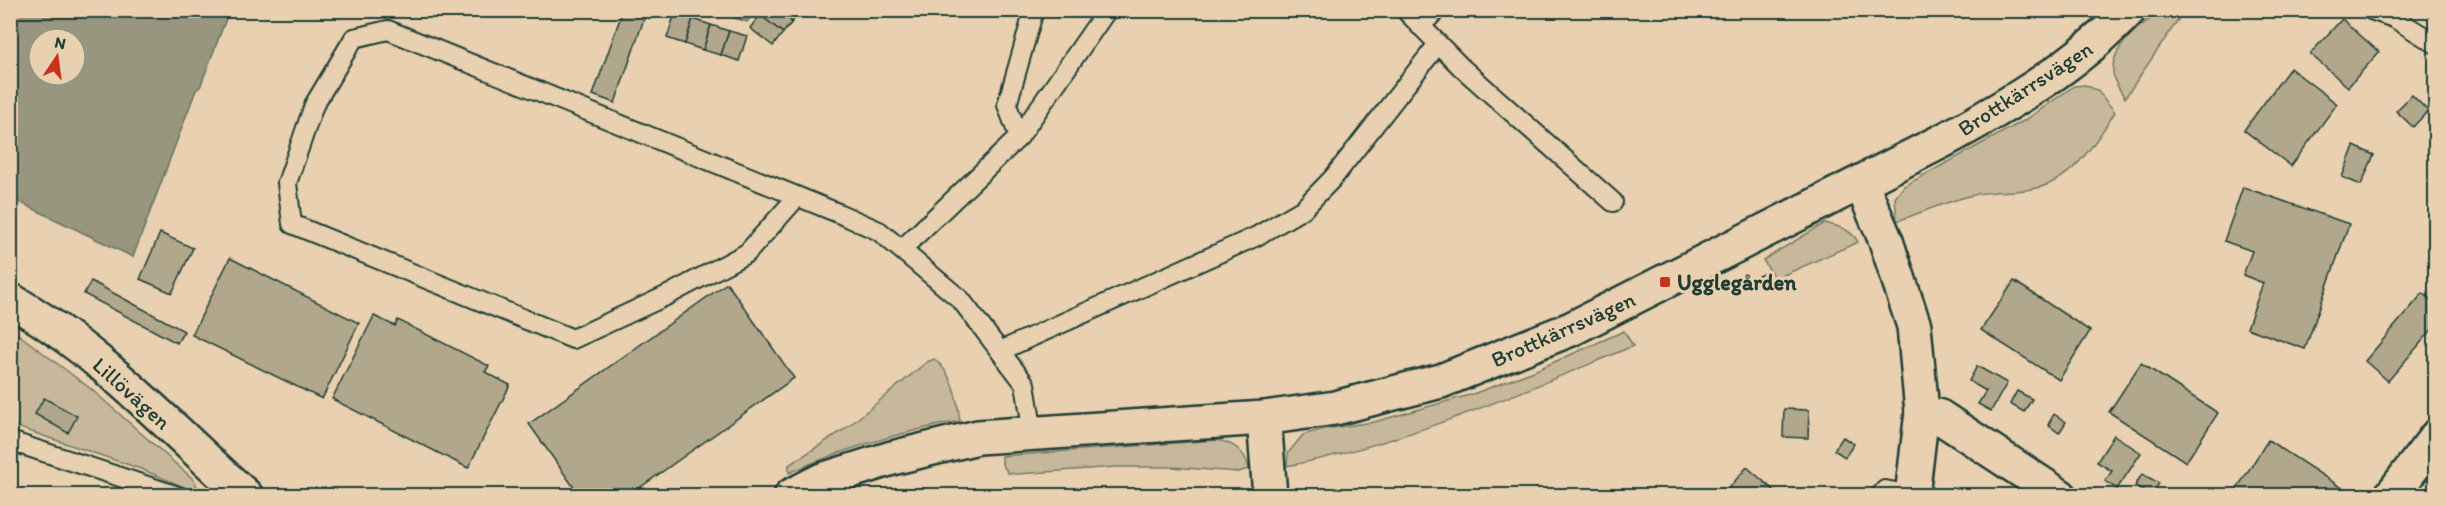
<svg xmlns="http://www.w3.org/2000/svg" width="2446" height="506" viewBox="0 0 2446 506" font-family="Itim,sans-serif">
<style>
.green{fill:#c7b89b;stroke:#737a68;stroke-width:1.5}
.water{fill:#99967f;stroke:#687261;stroke-width:1.5;fill-rule:evenodd}
.building{fill:#b1a78d;stroke:#1f3d34;stroke-width:1.5}
.lines{fill:none;stroke-linecap:round;stroke-linejoin:round}
.service-casing{stroke:#1f3d34;stroke-width:22}
.minor-casing{stroke:#1f3d34;stroke-width:38}
.tertiary-casing{stroke:#1f3d34;stroke-width:38}
.service{stroke:#e8d0b0;stroke-width:18}
.minor{stroke:#e8d0b0;stroke-width:33}
.tertiary{stroke:#e8d0b0;stroke-width:33}
.poi-dot{fill:#c8321e;stroke:#e8d0b0;stroke-width:2}
.labels{text-anchor:middle;stroke-width:6;stroke-linejoin:round;paint-order:stroke}
.street-label{font-size:22px;fill:#1f3d34;stroke:#e8d0b0}
.poi-label{font-size:22px;font-weight:bold;fill:#1f3d34;stroke:#e8d0b0;text-anchor:start}
</style>
<rect width="100%" height="100%" fill="#e8d0b0"/>
<filter id="ink" filterUnits="userSpaceOnUse"><feTurbulence type="fractalNoise" baseFrequency=".0167" numOctaves="2"/><feDisplacementMap in="SourceGraphic" scale="12" xChannelSelector="R" yChannelSelector="G"/><feConvolveMatrix kernelMatrix="1 2 1 2 8 2 1 2 1" color-interpolation-filters="sRGB"/></filter>
<g filter="url(#ink)">
<g class="green">
<path d="M2164,12L2180,17L2125,98C2121,92 2116,85 2114,78C2106,50 2142,21 2164,12Z"/>
<path d="M2085,85L2097,90L2115,112C2094,144 2073,182 2032,189C2014,192 1995,191 1977,194C1950,200 1923,212 1897,221L1895,198L1904,186L2027,119L2074,86Z"/>
<path d="M1825,223C1839,227 1851,229 1858,242L1775,279L1763,260Z"/>
<path d="M10,328L91,389L194,480L197,486L191,490L141,469L11,425Z"/>
<path d="M1624,331L1633,346C1522,392 1406,443 1287,466L1288,453L1303,435L1324,429L1374,422L1473,394L1534,371Z"/>
<path d="M934,359C953,373 957,398 960,421C900,432 845,448 789,473V465L845,429L927,362Z"/>
<path d="M1215,440C1232,442 1246,451 1249,469L1238,472L1171,467H1116L1017,474L1008,473L1002,464V456Z"/>
</g>
<g class="water">
<path d="M10,11H229L200,87L196,90L133,257L11,198ZM39,39H75V75H39Z"/>
<path d="M712,11L756,10V11L747,22Z"/>
</g>
<g class="building">
<path d="M623,10H647L615,103L593,95Z"/>
<path d="M764,10H779L792,22L783,33L760,15Z"/>
<path d="M779,10H801L792,22Z"/>
<path d="M675,13L693,19L685,44L667,38Z"/>
<path d="M760,15L783,33L773,46L750,28Z"/>
<path d="M693,19L711,25L703,50L685,44Z"/>
<path d="M2342,19L2379,52L2348,87L2310,54Z"/>
<path d="M711,25L729,31L721,55L703,50Z"/>
<path d="M729,31L747,36L739,61L721,55Z"/>
<path d="M2290,68L2337,104L2291,166L2244,130Z"/>
<path d="M2412,95L2428,111L2413,127L2396,111Z"/>
<path d="M2354,146L2374,155L2361,185L2342,177Z"/>
<path d="M2243,187L2349,224L2305,349L2247,328L2263,283L2243,275L2252,251L2224,241Z"/>
<path d="M160,233L193,248L172,293L140,279Z"/>
<path d="M230,258L359,323L322,399L192,335Z"/>
<path d="M1765,273L1768,280L1752,287L1749,280Z"/>
<path d="M91,281L184,331L177,343L84,294Z"/>
<path d="M2014,281L2090,331L2059,380L1981,330Z"/>
<path d="M727,283L794,378L628,496H580L529,424Z"/>
<path d="M2423,293L2436,304V325L2388,381L2365,361Z"/>
<path d="M374,316L395,326L398,320L489,366L485,372L510,385L468,468L332,399Z"/>
<path d="M2141,363L2218,413L2186,462L2109,412Z"/>
<path d="M1977,366L2007,383L1991,411L1978,404L1986,391L1969,381Z"/>
<path d="M2017,391L2032,399L2024,412L2010,404Z"/>
<path d="M44,398L77,416L68,433L35,414Z"/>
<path d="M1784,409L1809,410L1808,438L1783,437Z"/>
<path d="M2054,414L2066,422L2059,433L2048,425Z"/>
<path d="M2114,435L2141,453L2117,489L2105,481L2112,471L2097,462Z"/>
<path d="M1843,437L1854,444L1845,457L1834,450Z"/>
<path d="M2268,440L2345,490L2341,496H2244L2236,490Z"/>
<path d="M1747,467L1778,494L1777,496H1722Z"/>
<path d="M2142,474L2159,483L2152,495L2135,486Z"/>
<path d="M1619,489L1621,496H1589Z"/>
</g>
<g class="lines">
<g class="service-casing">
<g id="service">
<path d="M1405,10L1461,67L1613,202"/>
<path d="M2371,10L2394,18L2436,44"/>
<path d="M1420,26L1437,10"/>
<path d="M1019,137L1007,105L1034,10"/>
<path d="M797,197L747,253L668,295L573,339L292,224L287,183L314,105L354,38L388,30L838,213L879,231L961,300L1025,384L1033,434"/>
<path d="M902,249L1019,137L1107,10"/>
<path d="M1000,351L1257,236L1303,209L1333,178L1438,44"/>
<path d="M10,441L178,496"/>
<path d="M1880,496L1885,490L1912,495"/>
</g>
</g>
<g class="minor-casing">
<g id="minor">
<path d="M1862,185L1886,241L1914,326L1922,412L1912,496"/>
<path d="M10,300C99,350 170,428 246,496"/>
<path d="M1922,412L1940,417L2060,496"/>
<path d="M1264,418L1270,496"/>
<path d="M2391,496L2436,437"/>
</g>
</g>
<g class="tertiary-casing">
<path id="tertiary" d="M791,496L822,480L892,458L978,437L1264,418L1335,408L1441,381L1571,329L1946,139C2011,104 2078,64 2129,10"/>
</g>
<use href="#service" class="service"/>
<use href="#minor" class="minor"/>
<use href="#tertiary" class="tertiary"/>
</g>
</g>
<rect class="poi-dot" x="1659" y="276" width="12" height="12" rx="3"/>
<g class="labels">
<g class="street-label">
<text transform="translate(2025 88) rotate(-33)" y="8">Brottkärrsvägen</text>
<text transform="translate(1563 329) rotate(-24)" y="8">Brottkärrsvägen</text>
<text transform="translate(132 393) rotate(42)" y="8">Lillövägen</text>
</g>
<g class="poi-label">
<text x="1677" y="290">Ugglegården</text>
</g>
</g>
<rect width="2446" height="506" fill="none" stroke="#e8d0b0" stroke-width="36"/>
<rect x="18" y="18" width="2410" height="470" fill="none" stroke="#1f3d34" stroke-width="2" filter="url(#ink)"/>
<g transform="translate(57 57) rotate(13)"><circle r="28" fill="#e8d0b0" stroke="#98957e" stroke-width="1.5"/>
<path d="M0-4.5L10 22L0 15L-10 22Z" fill="#c8321e"/>
<text y="-9" font-size="16" font-weight="bold" text-anchor="middle" fill="#1f3d34">N</text>
</g>
</svg>
